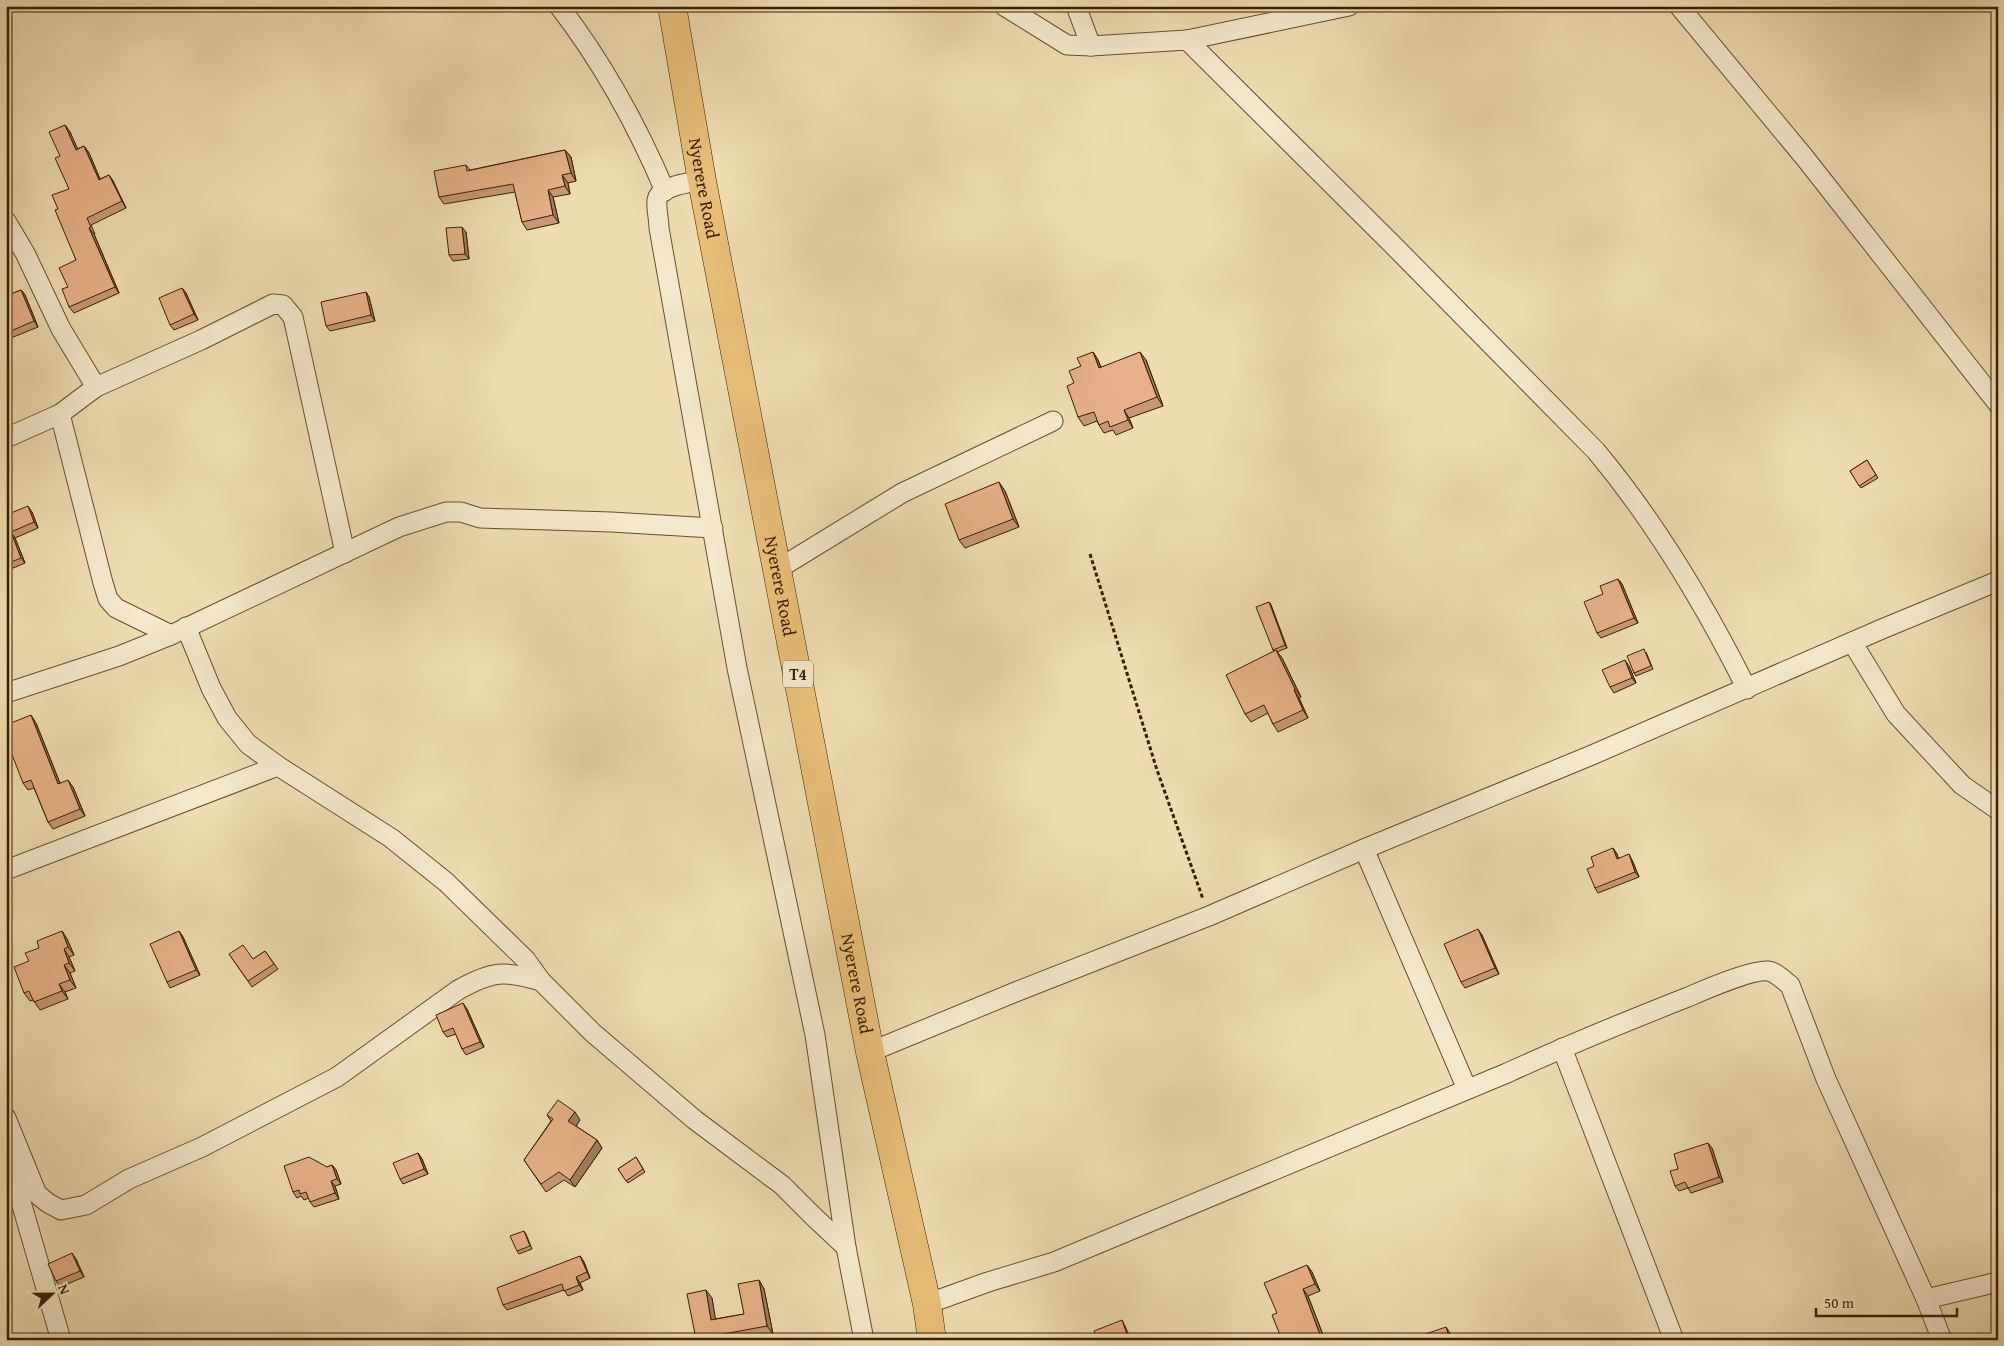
<svg xmlns="http://www.w3.org/2000/svg" width="2004" height="1346" viewBox="0 0 2004 1346" font-family="'Gentium Book Plus',serif">
<style>
.lines{fill:none;stroke-linecap:round;stroke-linejoin:round}
.street-casing{stroke:#674e2e;stroke-width:21}
.highway-casing{stroke:#3a1e02;stroke-width:29}
.path{stroke:#3a1e02;stroke-width:3;stroke-dasharray:4 2.5;stroke-linecap:butt}
.street{stroke:#f5e8cc;stroke-width:19}
.highway{stroke:#e8be78;stroke-width:28}
.wall{fill:#c69875;stroke:#3a1e02}
.shaded-wall{fill:#a17c5f;stroke:#3a1e02}
.building{fill:#e6b188;stroke:#3a1e02}
.labels{text-anchor:middle;stroke-width:4;stroke-linejoin:round;paint-order:stroke}
.shield{fill:#f5e8cc;stroke:#725b3f;stroke-width:1}
.shield-label{font-size:16px;font-weight:bold;fill:#3a1e02}
.street-label{font-size:18px;fill:#3a1e02;stroke:#f5e8cc}
</style>
<rect width="100%" height="100%" fill="#efdcb1"/>
<filter id="stains"><feTurbulence type="fractalNoise" baseFrequency=".004" numOctaves="4"/><feColorMatrix values="0 0 0 0 .2 0 0 0 0 .09 0 0 0 0 .02 0 0 0 .5 -.17"/></filter>
<radialGradient id="worn" r=".72"><stop offset=".6" stop-color="#630" stop-opacity="0"/><stop offset="1" stop-color="#630" stop-opacity=".3"/></radialGradient>
<g class="lines">
<g class="street-casing">
<g id="street">
<path d="M559,6C603,63 637,125 665,191"/>
<path d="M1004,6L1067,45L1091,46L1187,40L1395,247L1596,451C1656,523 1705,605 1747,689"/>
<path d="M1076,6L1091,46"/>
<path d="M1679,6L1805,158L1998,404"/>
<path d="M1187,40L1349,6"/>
<path d="M702,181C691,182 659,186 657,200C656,209 659,219 659,228L737,668L815,1035L846,1247L864,1340"/>
<path d="M6,221L25,253L61,329L96,387"/>
<path d="M60,414L103,583L108,599L116,608L171,635"/>
<path d="M6,438L60,414L96,387L201,340L273,304L283,305L293,317L345,553"/>
<path d="M778,569L902,493L1053,421"/>
<path d="M186,627L211,688L227,718L248,744L278,766L391,838L446,882L526,960L541,981L593,1033L695,1120L782,1185L813,1216L846,1247"/>
<path d="M1852,642L1896,714L1962,785L1998,810"/>
<path d="M6,693L119,656L171,635L399,527L446,512H461L480,518L611,522L713,528"/>
<path d="M1364,849L1467,1089"/>
<path d="M6,870L278,766"/>
<path d="M1562,1048L1674,1340"/>
<path d="M870,1052L1013,993L1209,916L1364,849L1592,755L1882,629L1998,581"/>
<path d="M6,1118L37,1194L48,1203L61,1210L86,1205L129,1179L202,1147L337,1077L458,990C492,971 504,970 541,981"/>
<path d="M14,1143L12,1171L61,1340"/>
<path d="M1926,1299L1998,1282"/>
<path d="M927,1304L988,1282L1054,1262L1507,1073C1566,1046 1627,1021 1688,997C1704,990 1753,969 1768,971C1776,972 1783,980 1790,985L1826,1079L1926,1299L1942,1340"/>
</g>
</g>
<g class="highway-casing">
<g id="highway">
<path id="s1" d="M672,6L702,181L870,1052L927,1304L932,1340"/>
</g>
</g>
<path class="path" d="M1090,554L1157,770L1203,899"/>
<use href="#street" class="street"/>
<use href="#highway" class="highway"/>
</g>
<g class="wall">
<path d="M65,125L70,132L77,149L84,146L89,153L100,179L109,175L113,181L126,208L91,225L95,234H94L119,293L74,313L69,307L68,287L76,260L58,209L69,189L60,156Z"/>
<path d="M565,150L571,157L576,181L568,183L570,194L553,197L559,223L527,230L522,222L515,192L444,204L439,197L466,165L470,170Z"/>
<path d="M466,232L469,259L453,261L449,255Z"/>
<path d="M182,288L186,293L198,320L174,330L170,325Z"/>
<path d="M21,290L25,295L38,327L6,340V296Z"/>
<path d="M366,292L369,297L375,321L330,331L326,326Z"/>
<path d="M1093,352L1098,360L1101,367L1146,360L1163,406L1129,418L1133,428L1116,435L1113,430L1104,433L1099,425L1097,421L1084,426L1078,417L1081,366Z"/>
<path d="M1867,460L1878,478L1861,488L1850,471Z"/>
<path d="M1005,491L1019,527L965,548L959,540Z"/>
<path d="M32,512L38,528L15,538L25,563L6,571V515Z"/>
<path d="M1618,579L1622,584L1638,623L1601,638L1597,633L1603,594Z"/>
<path d="M1269,602L1271,605L1287,648L1277,652L1282,658L1301,697L1299,698L1308,718L1278,732L1273,724L1268,713L1251,722L1245,714L1274,652L1273,650Z"/>
<path d="M1646,652L1653,669L1636,676L1634,673Z"/>
<path d="M1629,666L1636,683L1614,693L1610,687Z"/>
<path d="M36,723L60,783L73,787L85,816L53,829L48,822L34,788L28,790L23,783Z"/>
<path d="M1613,848L1617,854L1618,858L1632,860L1639,877L1598,893L1595,888L1594,866Z"/>
<path d="M6,907L10,916L6,918Z"/>
<path d="M62,931L67,939L74,955L69,957L75,971L70,973L76,988L65,992L68,999L40,1010L33,1000L30,1001L24,993L29,961L39,948Z"/>
<path d="M179,931L183,937L200,975L170,988L167,982Z"/>
<path d="M1482,935L1499,974L1465,988L1461,982Z"/>
<path d="M265,951L278,969L252,987L229,954L253,959Z"/>
<path d="M467,1009L484,1047L466,1055L462,1049L456,1034L447,1037L443,1032Z"/>
<path d="M547,1115L580,1120L576,1126L597,1140L602,1148L575,1187L564,1180L546,1192L524,1160L551,1121Z"/>
<path d="M1712,1148L1723,1182L1691,1193L1688,1188L1679,1191L1675,1186L1678,1169Z"/>
<path d="M418,1153L422,1159L428,1174L403,1184L400,1179Z"/>
<path d="M636,1157L645,1172L628,1183L618,1169Z"/>
<path d="M332,1165L336,1170L341,1184L335,1186L339,1199L314,1207L310,1202L309,1198L304,1200L301,1196L297,1198L293,1192L327,1167Z"/>
<path d="M524,1231L526,1234L532,1249L519,1254L517,1251Z"/>
<path d="M580,1256L584,1262L590,1278L580,1283L583,1290L568,1296L564,1290L507,1310L503,1305Z"/>
<path d="M76,1259L84,1277L60,1287L56,1281Z"/>
<path d="M1307,1265L1312,1272L1320,1291L1308,1296L1325,1340H1282L1277,1313Z"/>
<path d="M759,1280L764,1289L773,1334L743,1340H696L712,1298L715,1319L744,1314Z"/>
</g>
<g class="shaded-wall">
<path d="M65,125L70,132L81,156L76,150Z"/>
<path d="M84,146L89,153L103,186L99,180Z"/>
<path d="M565,150L571,157L576,181L571,173Z"/>
<path d="M109,175L113,181L126,208L122,201Z"/>
<path d="M562,175L568,183L570,194L565,186Z"/>
<path d="M548,190L553,197L559,223L553,215Z"/>
<path d="M462,227L466,232L469,259L465,254Z"/>
<path d="M89,228L94,234L119,293L115,287Z"/>
<path d="M182,288L186,293L198,320L194,314Z"/>
<path d="M21,290L25,295L38,327L34,321Z"/>
<path d="M366,292L369,297L375,321L371,315Z"/>
<path d="M1093,352L1098,360L1104,376L1099,368Z"/>
<path d="M1140,352L1146,360L1163,406L1157,397Z"/>
<path d="M1124,410L1129,418L1133,428L1128,420Z"/>
<path d="M999,482L1005,491L1019,527L1013,519Z"/>
<path d="M28,506L32,512L38,528L34,522Z"/>
<path d="M11,532L15,538L25,563L21,558Z"/>
<path d="M1618,579L1622,584L1638,623L1634,618Z"/>
<path d="M1269,602L1271,605L1287,648L1285,645Z"/>
<path d="M1276,650L1282,658L1301,697L1295,689Z"/>
<path d="M1625,660L1629,666L1636,683L1632,678Z"/>
<path d="M1294,690L1299,698L1308,718L1303,710Z"/>
<path d="M31,715L36,723L63,791L58,784Z"/>
<path d="M68,780L73,787L85,816L80,809Z"/>
<path d="M1613,848L1617,854L1621,865L1617,859Z"/>
<path d="M1629,854L1632,860L1639,877L1635,872Z"/>
<path d="M1478,929L1482,935L1499,974L1495,968Z"/>
<path d="M62,931L67,939L74,955L68,947Z"/>
<path d="M179,931L183,937L200,975L196,970Z"/>
<path d="M64,949L69,957L75,971L69,963Z"/>
<path d="M64,965L70,973L76,988L70,980Z"/>
<path d="M59,984L65,992L68,999L62,991Z"/>
<path d="M463,1003L467,1009L484,1047L480,1042Z"/>
<path d="M575,1112L580,1120L574,1129L568,1121Z"/>
<path d="M597,1140L602,1148L575,1187L570,1180Z"/>
<path d="M1708,1143L1712,1148L1723,1182L1719,1177Z"/>
<path d="M418,1153L422,1159L428,1174L424,1169Z"/>
<path d="M332,1165L336,1170L341,1184L337,1179Z"/>
<path d="M331,1181L335,1186L339,1199L335,1193Z"/>
<path d="M72,1253L76,1259L84,1277L80,1271Z"/>
<path d="M580,1256L584,1262L590,1278L587,1272Z"/>
<path d="M1307,1265L1312,1272L1320,1291L1315,1284Z"/>
<path d="M576,1277L580,1283L583,1290L579,1285Z"/>
<path d="M759,1280L764,1289L773,1334L767,1326Z"/>
<path d="M1303,1289L1308,1296L1325,1340H1322Z"/>
<path d="M706,1290L712,1298L717,1328L711,1320Z"/>
<path d="M1122,1320L1125,1326L1131,1340H1129Z"/>
<path d="M1446,1327L1450,1333L1452,1340H1450Z"/>
</g>
<g class="building">
<path d="M65,125L76,150L84,146L99,180L109,175L122,201L87,218L91,227L89,228L115,287L69,307L62,289L68,287L59,268L76,260L55,210L58,209L52,195L69,189L55,158L60,156L49,132Z"/>
<path d="M565,150L571,173L562,175L565,186L548,190L553,215L522,222L513,184L439,197L434,171L466,165L467,171Z"/>
<path d="M462,227L465,254L449,255L446,228Z"/>
<path d="M182,288L194,314L170,325L159,298Z"/>
<path d="M21,290L34,321L6,333V296Z"/>
<path d="M366,292L371,315L326,326L321,302Z"/>
<path d="M1093,352L1099,368L1140,352L1157,397L1124,410L1128,420L1110,427L1108,421L1099,425L1094,412L1078,417L1067,386L1074,383L1069,371L1081,366L1077,358Z"/>
<path d="M1867,460L1876,475L1859,486L1850,471Z"/>
<path d="M999,482L1013,519L959,540L945,504Z"/>
<path d="M28,506L34,522L11,532L21,558L6,564V515Z"/>
<path d="M1618,579L1634,618L1597,633L1584,602L1603,594L1600,586Z"/>
<path d="M1269,602L1285,645L1273,650L1256,607Z"/>
<path d="M1644,649L1651,666L1634,673L1627,656Z"/>
<path d="M1276,650L1295,689L1294,690L1303,710L1273,724L1264,705L1245,714L1226,675Z"/>
<path d="M1625,660L1632,678L1610,687L1602,670Z"/>
<path d="M31,715L58,784L68,780L80,809L48,822L31,780L23,783L6,739V725Z"/>
<path d="M1613,848L1617,859L1629,854L1635,872L1595,888L1587,869L1594,866L1591,857Z"/>
<path d="M1478,929L1495,968L1461,982L1444,944Z"/>
<path d="M62,931L68,947L64,949L69,963L64,965L70,980L59,984L62,991L34,1002L29,991L24,993L14,967L29,961L25,953L39,948L37,941Z"/>
<path d="M179,931L196,970L167,982L150,944Z"/>
<path d="M243,945L253,959L265,951L274,964L248,981L229,954Z"/>
<path d="M463,1003L480,1042L462,1049L453,1028L443,1032L436,1015Z"/>
<path d="M558,1100L575,1112L568,1121L597,1140L570,1180L559,1172L541,1184L524,1160L553,1119L547,1115Z"/>
<path d="M1708,1143L1719,1177L1688,1188L1685,1182L1675,1186L1670,1171L1678,1169L1674,1154Z"/>
<path d="M418,1153L424,1169L400,1179L393,1163Z"/>
<path d="M309,1157L327,1167L332,1165L337,1179L331,1181L335,1193L310,1202L306,1192L300,1194L299,1190L293,1192L284,1166Z"/>
<path d="M636,1157L643,1169L626,1181L618,1169Z"/>
<path d="M524,1231L530,1246L517,1251L510,1236Z"/>
<path d="M72,1253L80,1271L56,1281L48,1264Z"/>
<path d="M580,1256L587,1272L576,1277L579,1285L564,1291L562,1284L503,1305L497,1288Z"/>
<path d="M1307,1265L1315,1284L1303,1289L1322,1340H1282L1272,1315L1277,1313L1264,1283Z"/>
<path d="M759,1280L767,1326L696,1339L687,1294L706,1290L711,1320L744,1314L738,1284Z"/>
<path d="M1122,1320L1129,1340H1098L1094,1331Z"/>
<path d="M1446,1327L1450,1340H1408Z"/>
</g>
<g class="labels">
<rect class="shield" x="783" y="660.5" width="30" height="27" rx="4"/>
<g class="shield-label">
<text x="798" y="680">T4</text>
</g>
<g class="street-label">
<text dy="6" stroke="none"><textPath href="#s1" startOffset="185">Nyerere Road</textPath></text>
<text dy="6" stroke="none"><textPath href="#s1" startOffset="590">Nyerere Road</textPath></text>
<text dy="6" stroke="none"><textPath href="#s1" startOffset="995">Nyerere Road</textPath></text>
</g>
</g>
<rect width="2004" height="1346" fill="none" stroke="#efdcb1" stroke-width="25"/>
<rect x="8" y="8" width="1989" height="1331" fill="none" stroke="#3a1e02" stroke-width="2.5"/>
<rect x="12" y="12" width="1979" height="1321" fill="none" stroke="#3a1e02"/>
<g transform="translate(52 1294) rotate(68)" stroke="#f5e8cc" stroke-width="4" paint-order="stroke">
<path d="M0-4L9 19L0 12L-9 19Z" fill="#3a1e02"/>
<text y="-8" font-size="14" font-weight="bold" text-anchor="middle" fill="#3a1e02">N</text>
</g>
<path d="M1816 1308v8h141v-8" fill="none" stroke="#3a1e02" stroke-width="2.5"/>
<text x="1824" y="1308" font-size="15" fill="#3a1e02" stroke="#f5e8cc" stroke-width="4" paint-order="stroke">50 m</text>
<rect width="100%" height="100%" filter="url(#stains)"/>
<rect width="100%" height="100%" fill="url(#worn)"/>
</svg>
